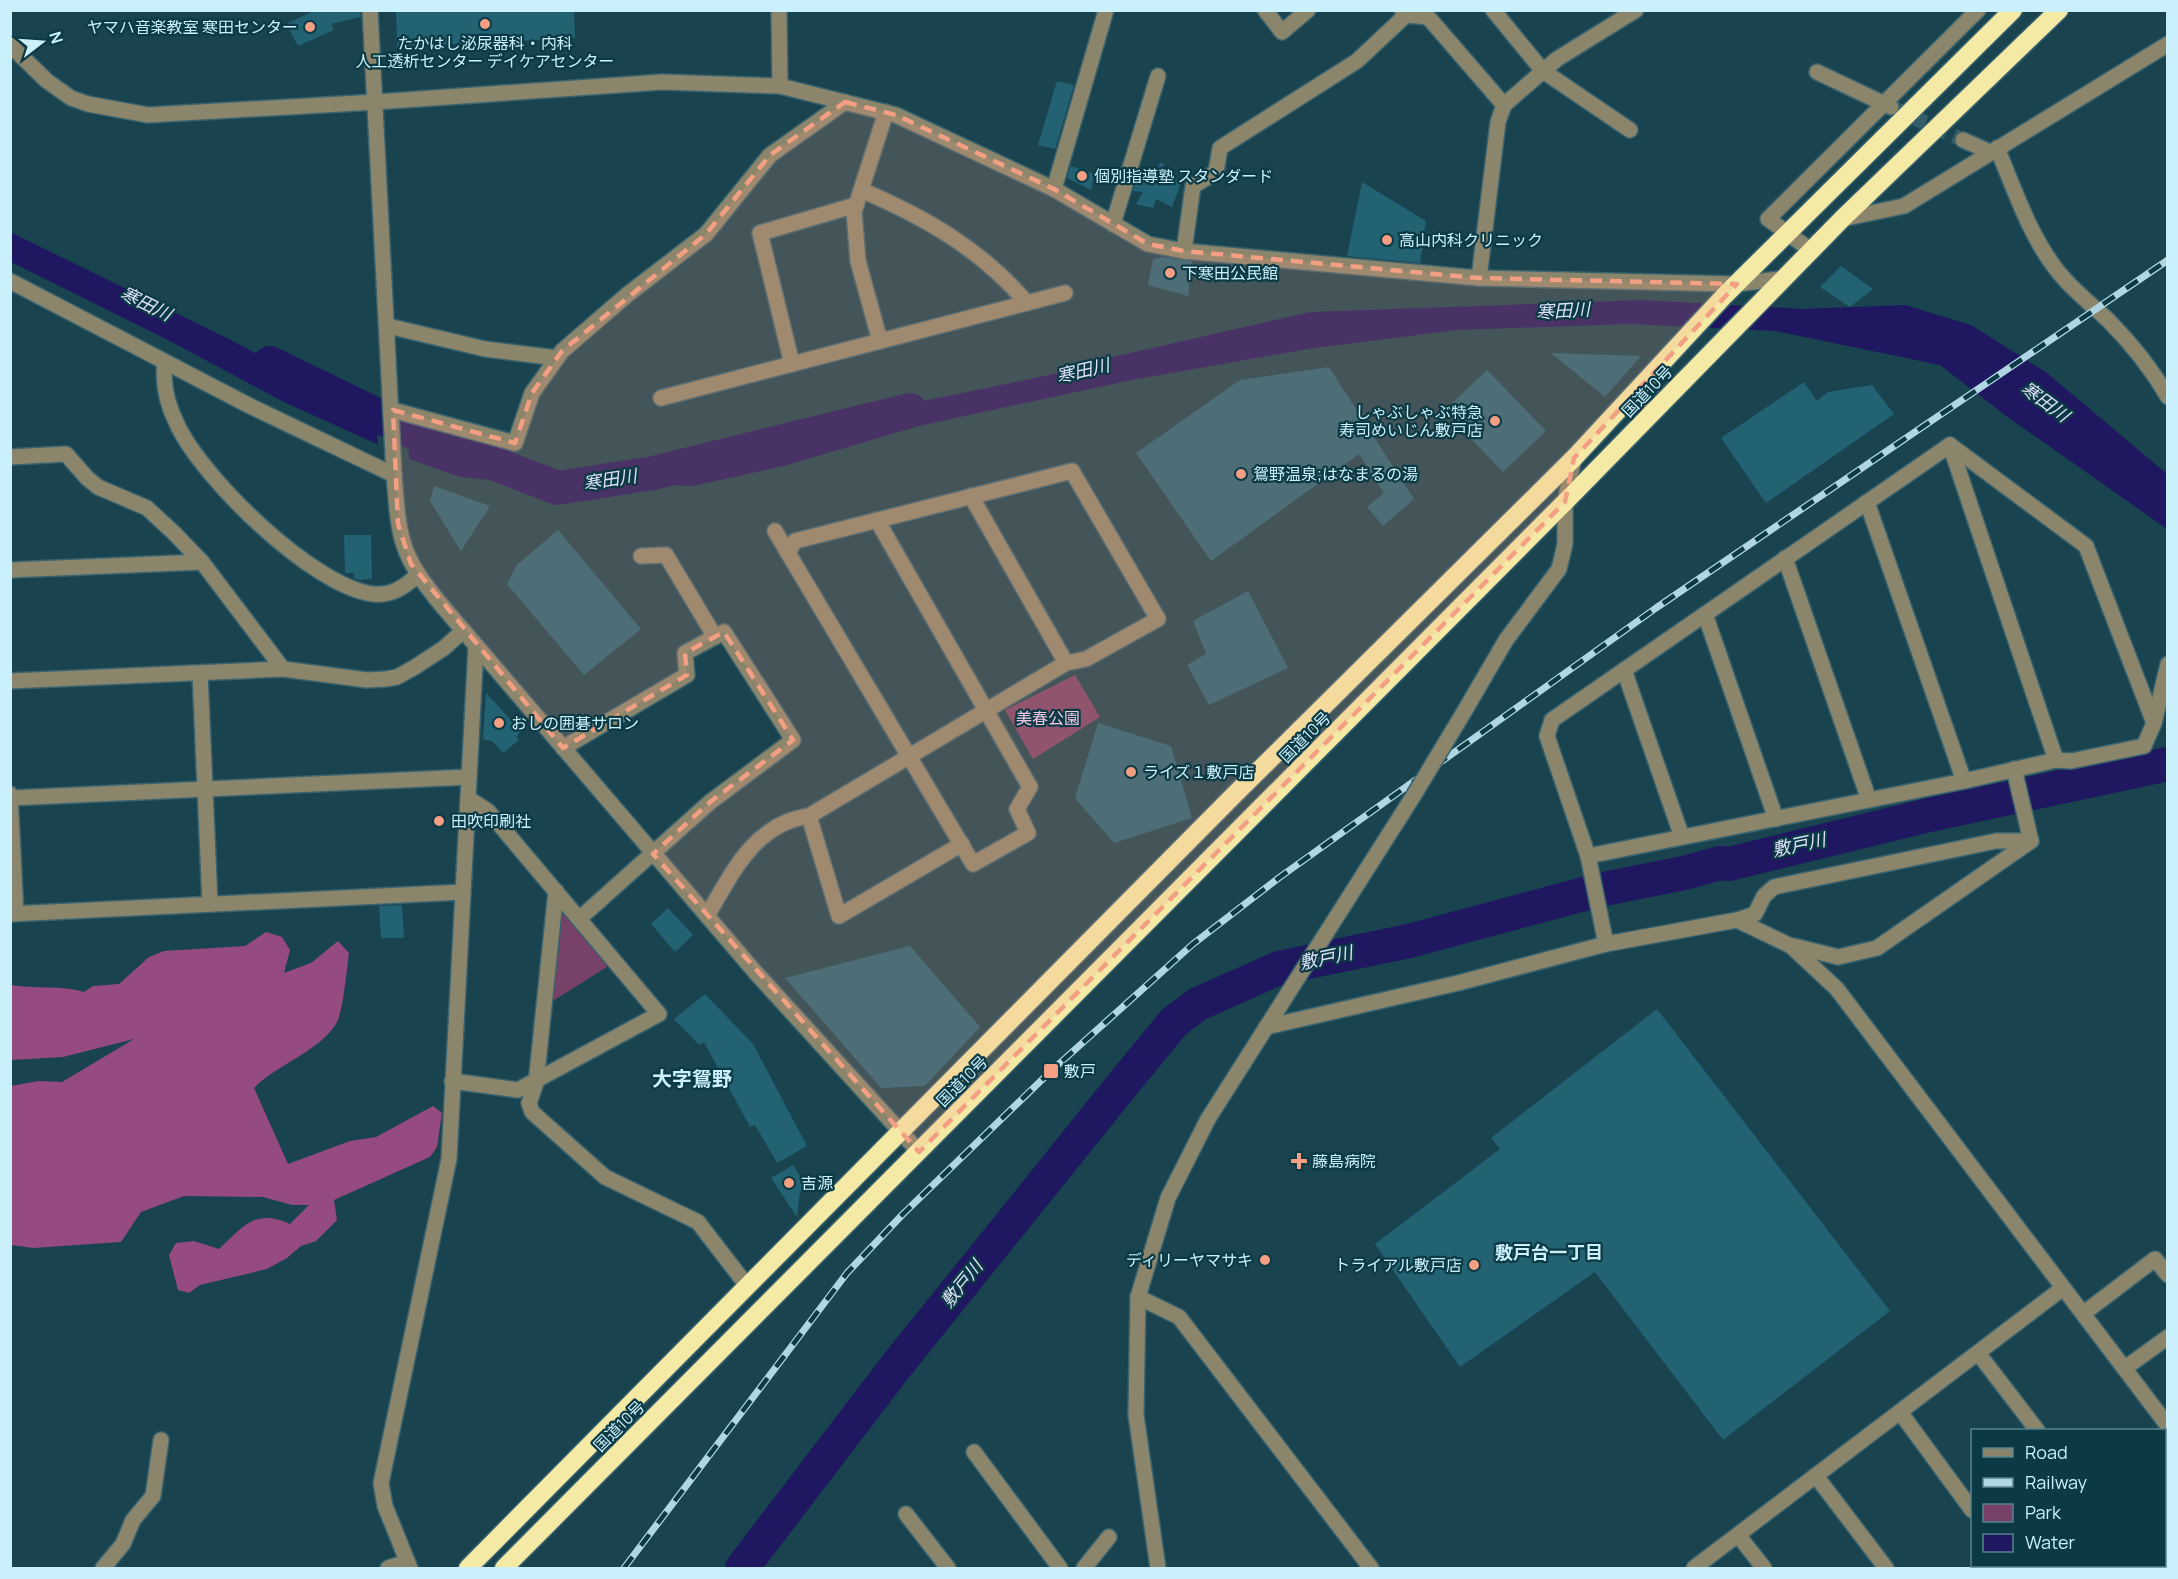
<svg xmlns="http://www.w3.org/2000/svg" width="2178" height="1579" viewBox="0 0 2178 1579" font-family="Manrope,'Noto Sans JP',sans-serif">
<style>
.green{fill:#784268}
.forest{fill:#954a80}
.water{fill:#1f1860}
.pier{fill:#18434f}
.lines{fill:none;stroke-linecap:round;stroke-linejoin:round}
.river{stroke:#1f1860;stroke-width:34}
.building{fill:#236273}
.minor-tunnel{stroke:#335d69;stroke-width:15;stroke-dasharray:15 8;stroke-linecap:butt}
.minor-casing{stroke:#38626e;stroke-width:18}
.highway-casing{stroke:#38626e;stroke-width:21}
.minor{stroke:#8a856b;stroke-width:15}
.highway{stroke:#f5e9a6;stroke-width:18}
.rail-casing{stroke:#afd6e2;stroke-width:7}
.rail{stroke:#0b3944;stroke-width:4.5;stroke-dasharray:14;stroke-linecap:butt}
.minor-bridge-casing{stroke:#38626e;stroke-width:18;stroke-linecap:butt}
.minor-bridge{stroke:#8a856b;stroke-width:15}
.marked{fill:#f39f83;fill-opacity:0.2;stroke:#f39f83;stroke-width:4.5;stroke-dasharray:12 8;stroke-linejoin:round}
.poi-dot{fill:#f39f83;stroke:#0b3944;stroke-width:2}
.labels{text-anchor:middle;stroke-width:4.5;stroke-linejoin:round;paint-order:stroke}
.poi-label{font-size:16px;fill:#caf0fc;stroke:#0b3944;text-anchor:start}
.street-label{font-size:16px;fill:#caf0fc;stroke:#0b3944}
.park-label{font-size:16px;fill:#f3c8e4;stroke:#0b3944}
.water-label{font-size:18px;font-style:italic;fill:#dde1f7;stroke:#0b3944}
.neighbourhood-label{font-size:18px;font-weight:bold;fill:#caf0fc;stroke:#0b3944}
.quarter-label{font-size:20px;font-weight:bold;fill:#caf0fc;stroke:#0b3944}
</style>
<rect width="100%" height="100%" fill="#18434f"/>
<g class="green">
<path d="M1075,675L1100,717L1033,759L1005,710Z"/>
<path d="M565,912L610,965L548,1004L557,913Z"/>
</g>
<path class="forest" d="M266,932L282,937L290,950L284,973L311,963L338,941L349,953C347,968 343,1011 337,1022C321,1051 277,1064 254,1088L288,1164L350,1141L376,1137L433,1106L442,1113L437,1147L430,1157L334,1200L337,1220L316,1241L301,1246L287,1258L267,1269L200,1285L189,1293L178,1290L169,1255L176,1243L194,1241L219,1249C244,1226 255,1208 290,1224L309,1205H292L263,1197L184,1196L141,1212L121,1242L33,1248L11,1245V1086L38,1081L62,1082L134,1039L63,1057L11,1060V985C35,989 61,985 84,992L93,986L119,984L149,957L164,951L245,946Z"/>
<path class="water" d="M10,232L231,340L373,417L442,448L448,456L470,467L534,484L690,475L815,448L880,412L908,404L1054,374L1117,356L1310,312L1643,300L1803,309L1905,305L1971,325L2047,373L2167,474V529L2005,415L1940,365L1776,331L1630,324L1457,330L1308,349L1132,380L919,426L784,466L693,486L616,484L545,494L533,493L499,481L460,477L412,460L282,401L168,340L11,262Z"/>
<path class="pier" d="M377,415L408,430L409,462L378,448Z"/>
<g class="lines">
<g class="river">
<path d="M270,363L416,434L558,488L653,473L910,410"/>
<path d="M742,1568L897,1365L1123,1084L1174,1022L1198,1004L1279,968L1409,941L1599,890L1684,873L1720,863L1729,864L1929,815L2168,764"/>
</g>
</g>
<g class="building">
<path d="M316,10H360L361,17L331,24L334,30L298,46L286,24Z"/>
<path d="M396,10H574L575,38L397,47Z"/>
<path d="M1057,81L1074,85L1055,149L1038,145Z"/>
<path d="M1160,163L1164,164L1161,175L1182,181L1172,207L1156,199L1153,208L1136,204L1143,192L1133,191L1140,170L1154,174Z"/>
<path d="M1071,166L1094,174L1091,190L1067,178Z"/>
<path d="M1362,182L1426,221L1420,263L1347,256Z"/>
<path d="M1162,257L1192,261L1188,296L1148,285L1153,259Z"/>
<path d="M1841,266L1873,289L1850,307L1820,287Z"/>
<path d="M1551,353L1641,356L1605,397Z"/>
<path d="M1329,367L1414,499L1383,526L1367,507L1384,493L1359,454L1211,561L1136,453L1240,380Z"/>
<path d="M1487,370L1546,431L1503,472L1444,411Z"/>
<path d="M1804,382L1817,401L1828,392L1872,385L1894,414L1766,503L1721,438Z"/>
<path d="M434,486L490,506L461,551L430,501Z"/>
<path d="M558,530L641,629L584,675L507,584L517,565Z"/>
<path d="M344,535H371L372,579L359,580L354,578V573H345Z"/>
<path d="M1248,591L1288,668L1209,705L1187,665L1206,654L1193,621Z"/>
<path d="M486,693L521,731L516,737L519,740L503,753L493,742L483,739Z"/>
<path d="M1098,723L1171,746L1192,818L1114,843L1075,798Z"/>
<path d="M402,905L404,938H381L379,906Z"/>
<path d="M668,908L693,935L675,952L651,924Z"/>
<path d="M910,946L980,1027L925,1086L881,1088L785,978Z"/>
<path d="M705,994L753,1044L807,1146L777,1163L755,1125L750,1127L704,1042L699,1045L674,1019Z"/>
<path d="M1657,1009L1890,1311L1723,1440L1595,1272L1460,1367L1375,1244L1500,1149L1491,1138Z"/>
<path d="M793,1165L807,1188L800,1192L797,1217L771,1178Z"/>
</g>
<g class="lines">
<path class="minor-tunnel" d="M1891,107L1963,140"/>
<g class="minor-casing">
<g id="minor">
<path d="M370,10L394,475C399,541 400,555 443,607L755,972L919,1152"/>
<path d="M779,10L780,86"/>
<path d="M1265,10L1282,32L1308,10"/>
<path d="M1402,10L1406,15L1428,17L1504,105L1498,122L1479,278"/>
<path d="M1493,10L1543,71L1630,130"/>
<path d="M10,45L47,81L71,98L88,104L148,115L376,102L662,82L780,86L896,115L1054,189L1148,244L1184,251L1479,278L1737,284L1786,278"/>
<path d="M1817,72L1891,107"/>
<path d="M1504,105L1557,59L1636,10"/>
<path d="M1963,140L1990,152"/>
<path d="M1997,148C2014,188 2029,234 2056,269C2071,289 2090,303 2108,320C2132,344 2151,368 2168,397"/>
<path d="M1054,189L1106,10"/>
<path d="M861,190C925,217 982,250 1027,303"/>
<path d="M1842,219L1904,206L2168,44"/>
<path d="M1113,224L1158,76"/>
<path d="M1184,251L1193,186L1216,172L1220,148L1357,61L1406,15"/>
<path d="M1812,251L1768,219L1978,10"/>
<path d="M10,281L250,406L394,475"/>
<path d="M388,326L485,349L557,358"/>
<path d="M880,341L858,261L854,212L886,112"/>
<path d="M165,362C162,384 167,404 177,424C201,477 313,587 373,594C392,596 404,587 418,575"/>
<path d="M792,364L760,233L856,205"/>
<path d="M1633,394L1653,413"/>
<path d="M661,398L1065,293"/>
<path d="M393,410L515,443L532,393L562,351L628,294L706,234L770,155L845,102"/>
<path d="M1950,445L2056,760"/>
<path d="M10,457L66,454L87,478L98,487L147,508L174,533L202,562L283,669"/>
<path d="M971,496L1066,663"/>
<path d="M1867,502L1964,781"/>
<path d="M775,531L973,864L1028,833L1017,809L1030,787L877,520"/>
<path d="M641,556L666,555L715,637"/>
<path d="M1785,558L1869,800"/>
<path d="M10,570L202,562"/>
<path d="M1705,614L1776,819"/>
<path d="M1624,670L1682,837"/>
<path d="M200,673L210,904"/>
<path d="M10,681L283,669L367,680L386,679L397,677L415,667L444,648L463,631"/>
<path d="M1464,712L1506,640L1559,569L1565,544V502L1574,458"/>
<path d="M2154,723L2168,664"/>
<path d="M563,748L687,675L685,653L724,632L793,740L710,802L579,919"/>
<path d="M10,794L16,914"/>
<path d="M10,798L469,777"/>
<path d="M809,816L839,916L962,844"/>
<path d="M1588,856L1964,781L2056,760L2071,761L2144,746L2154,723L2086,546L1950,445"/>
<path d="M556,891L536,1083L529,1103L532,1112L605,1177L698,1222L748,1287"/>
<path d="M10,914L463,892"/>
<path d="M707,916C732,873 755,823 809,816L1066,663L1086,659L1158,619L1072,471L795,541L788,553"/>
<path d="M1737,920L1755,914L1764,896L1774,887L1996,841H2031"/>
<path d="M1606,944L1588,856L1547,736L1552,720L1950,445"/>
<path d="M1794,946L1838,957L1877,948L2031,841L2014,769"/>
<path d="M1266,1027L1458,983L1606,944L1737,920L1791,946L1837,989L2168,1426"/>
<path d="M452,1081L518,1090L659,1014L488,811L468,798"/>
<path d="M1138,1297L1179,1317L1371,1568"/>
<path d="M2084,1313L2155,1259L2168,1275"/>
<path d="M1978,1353L2037,1430"/>
<path d="M2125,1368L2168,1337"/>
<path d="M1900,1412L1972,1510"/>
<path d="M974,1452L1060,1568"/>
<path d="M1816,1476L1886,1568"/>
<path d="M906,1514L948,1568"/>
<path d="M1738,1535L1764,1568"/>
<path d="M2014,1566L2016,1568"/>
<path d="M2138,1566L2140,1568"/>
<path d="M103,1568L123,1544L133,1520L153,1496L161,1440"/>
<path d="M388,1568L407,1562"/>
<path d="M410,1568L385,1506L381,1483L449,1159L476,646"/>
<path d="M1084,1568L1109,1537"/>
<path d="M1158,1568L1136,1415L1138,1297L1168,1198L1208,1119L1414,795"/>
<path d="M1694,1568L2063,1288"/>
</g>
</g>
<g class="highway-casing">
<g id="highway">
<path d="M468,1568L1235,794L1574,458L1725,295L2013,10"/>
<path d="M504,1568L1565,502L1842,219L2059,10"/>
</g>
</g>
<use href="#minor" class="minor"/>
<use href="#highway" class="highway"/>
<g class="rail-casing">
<path id="rail" d="M624,1568L847,1273L903,1214L1051,1071L1193,944L1280,877L1656,608L2168,260"/>
</g>
<use href="#rail" class="rail"/>
<g class="minor-bridge-casing">
<path id="minor-bridge" d="M1414,795L1464,712"/>
</g>
<use href="#minor-bridge" class="minor-bridge"/>
</g>
<path class="marked" d="M845,102L896,115L1054,189L1148,244L1184,251L1479,278L1737,284L1574,458L1565,502L919,1152L653,854L710,802L793,740L724,632L685,653L687,675L563,748L411,564L398,524L393,410L515,443L532,393L562,351L706,234L770,155Z"/>
<g class="poi-dot">
<circle cx="485" cy="24" r="6"/>
<circle cx="310" cy="27" r="6"/>
<circle cx="1082" cy="176" r="6"/>
<circle cx="1387" cy="240" r="6"/>
<circle cx="1170" cy="273" r="6"/>
<circle cx="1495" cy="421" r="6"/>
<circle cx="1241" cy="474" r="6"/>
<circle cx="499" cy="723" r="6"/>
<circle cx="1131" cy="772" r="6"/>
<circle cx="439" cy="821" r="6"/>
<rect x="1043" y="1063" width="16" height="16" rx="3"/>
<path d="M1296 1152h6v6h6v6h-6v6h-6v-6h-6v-6h6z"/>
<circle cx="789" cy="1183" r="6"/>
<circle cx="1265" cy="1260" r="6"/>
<circle cx="1474" cy="1265" r="6"/>
</g>
<g class="labels">
<g class="poi-label">
<text x="298" y="33" text-anchor="end">ヤマハ音楽教室 寒田センター</text>
<text x="485" y="49" text-anchor="middle">たかはし泌尿器科・内科<tspan x="485" dy="18">人工透析センター デイケアセンター</tspan></text>
<text x="1094" y="182">個別指導塾 スタンダード</text>
<text x="1399" y="246">高山内科クリニック</text>
<text x="1182" y="279">下寒田公民館</text>
<text x="1483" y="418" text-anchor="end">しゃぶしゃぶ特急<tspan x="1483" dy="18">寿司めいじん敷戸店</tspan></text>
<text x="1253" y="480">鴛野温泉;はなまるの湯</text>
<text x="511" y="729">おしの囲碁サロン</text>
<text x="1143" y="778">ライズ１敷戸店</text>
<text x="451" y="827">田吹印刷社</text>
<text x="1064" y="1077">敷戸</text>
<text x="1312" y="1167">藤島病院</text>
<text x="801" y="1189">吉源</text>
<text x="1253" y="1266" text-anchor="end">ディリーヤマサキ</text>
<text x="1462" y="1271" text-anchor="end">トライアル敷戸店</text>
</g>
<g class="street-label">
<text transform="translate(1647 391) rotate(-46)" y="6">国道10号</text>
<text transform="translate(1305 737) rotate(-45)" y="6">国道10号</text>
<text transform="translate(962 1081) rotate(-45)" y="6">国道10号</text>
<text transform="translate(619 1426) rotate(-45)" y="6">国道10号</text>
</g>
<g class="park-label">
<text x="1048" y="724">美春公園</text>
</g>
<g class="water-label">
<text transform="translate(146 304) rotate(26)" y="6">寒田川</text>
<text transform="translate(1563 311) rotate(-3)" y="6">寒田川</text>
<text transform="translate(1083 371) rotate(-13)" y="6">寒田川</text>
<text transform="translate(2045 402) rotate(36)" y="6">寒田川</text>
<text transform="translate(610 480) rotate(-9)" y="6">寒田川</text>
<text transform="translate(1799 845) rotate(-12)" y="6">敷戸川</text>
<text transform="translate(1326 958) rotate(-12)" y="6">敷戸川</text>
<text transform="translate(962 1284) rotate(-51)" y="6">敷戸川</text>
</g>
<g class="neighbourhood-label">
<text x="1549" y="1259">敷戸台一丁目</text>
</g>
<g class="quarter-label">
<text x="692" y="1086">大字鴛野</text>
</g>
</g>
<rect width="2178" height="1579" fill="none" stroke="#caf0fc" stroke-width="24"/>
<rect x="1971" y="1429" width="195" height="138" fill="#0b3944" stroke="#57828e" stroke-width="1.5"/>
<rect x="1983" y="1448" width="30" height="9" fill="#8a856b" stroke="#57828e" stroke-width="1.5"/>
<text x="2025" y="1459" font-size="18" fill="#caf0fc">Road</text>
<rect x="1983" y="1478" width="30" height="9" fill="#afd6e2" stroke="#57828e" stroke-width="1.5"/>
<text x="2025" y="1489" font-size="18" fill="#caf0fc">Railway</text>
<rect x="1983" y="1504" width="30" height="18" fill="#784268" stroke="#57828e" stroke-width="1.5"/>
<text x="2025" y="1519" font-size="18" fill="#caf0fc">Park</text>
<rect x="1983" y="1534" width="30" height="18" fill="#1f1860" stroke="#57828e" stroke-width="1.5"/>
<text x="2025" y="1549" font-size="18" fill="#caf0fc">Water</text>
<g transform="translate(42 42) rotate(73)" stroke="#0b3944" stroke-width="4.5" paint-order="stroke">
<path d="M0-4.5L10 22L0 15L-10 22Z" fill="#caf0fc"/>
<text y="-9" font-size="16" font-weight="bold" text-anchor="middle" fill="#caf0fc">N</text>
</g>
</svg>
